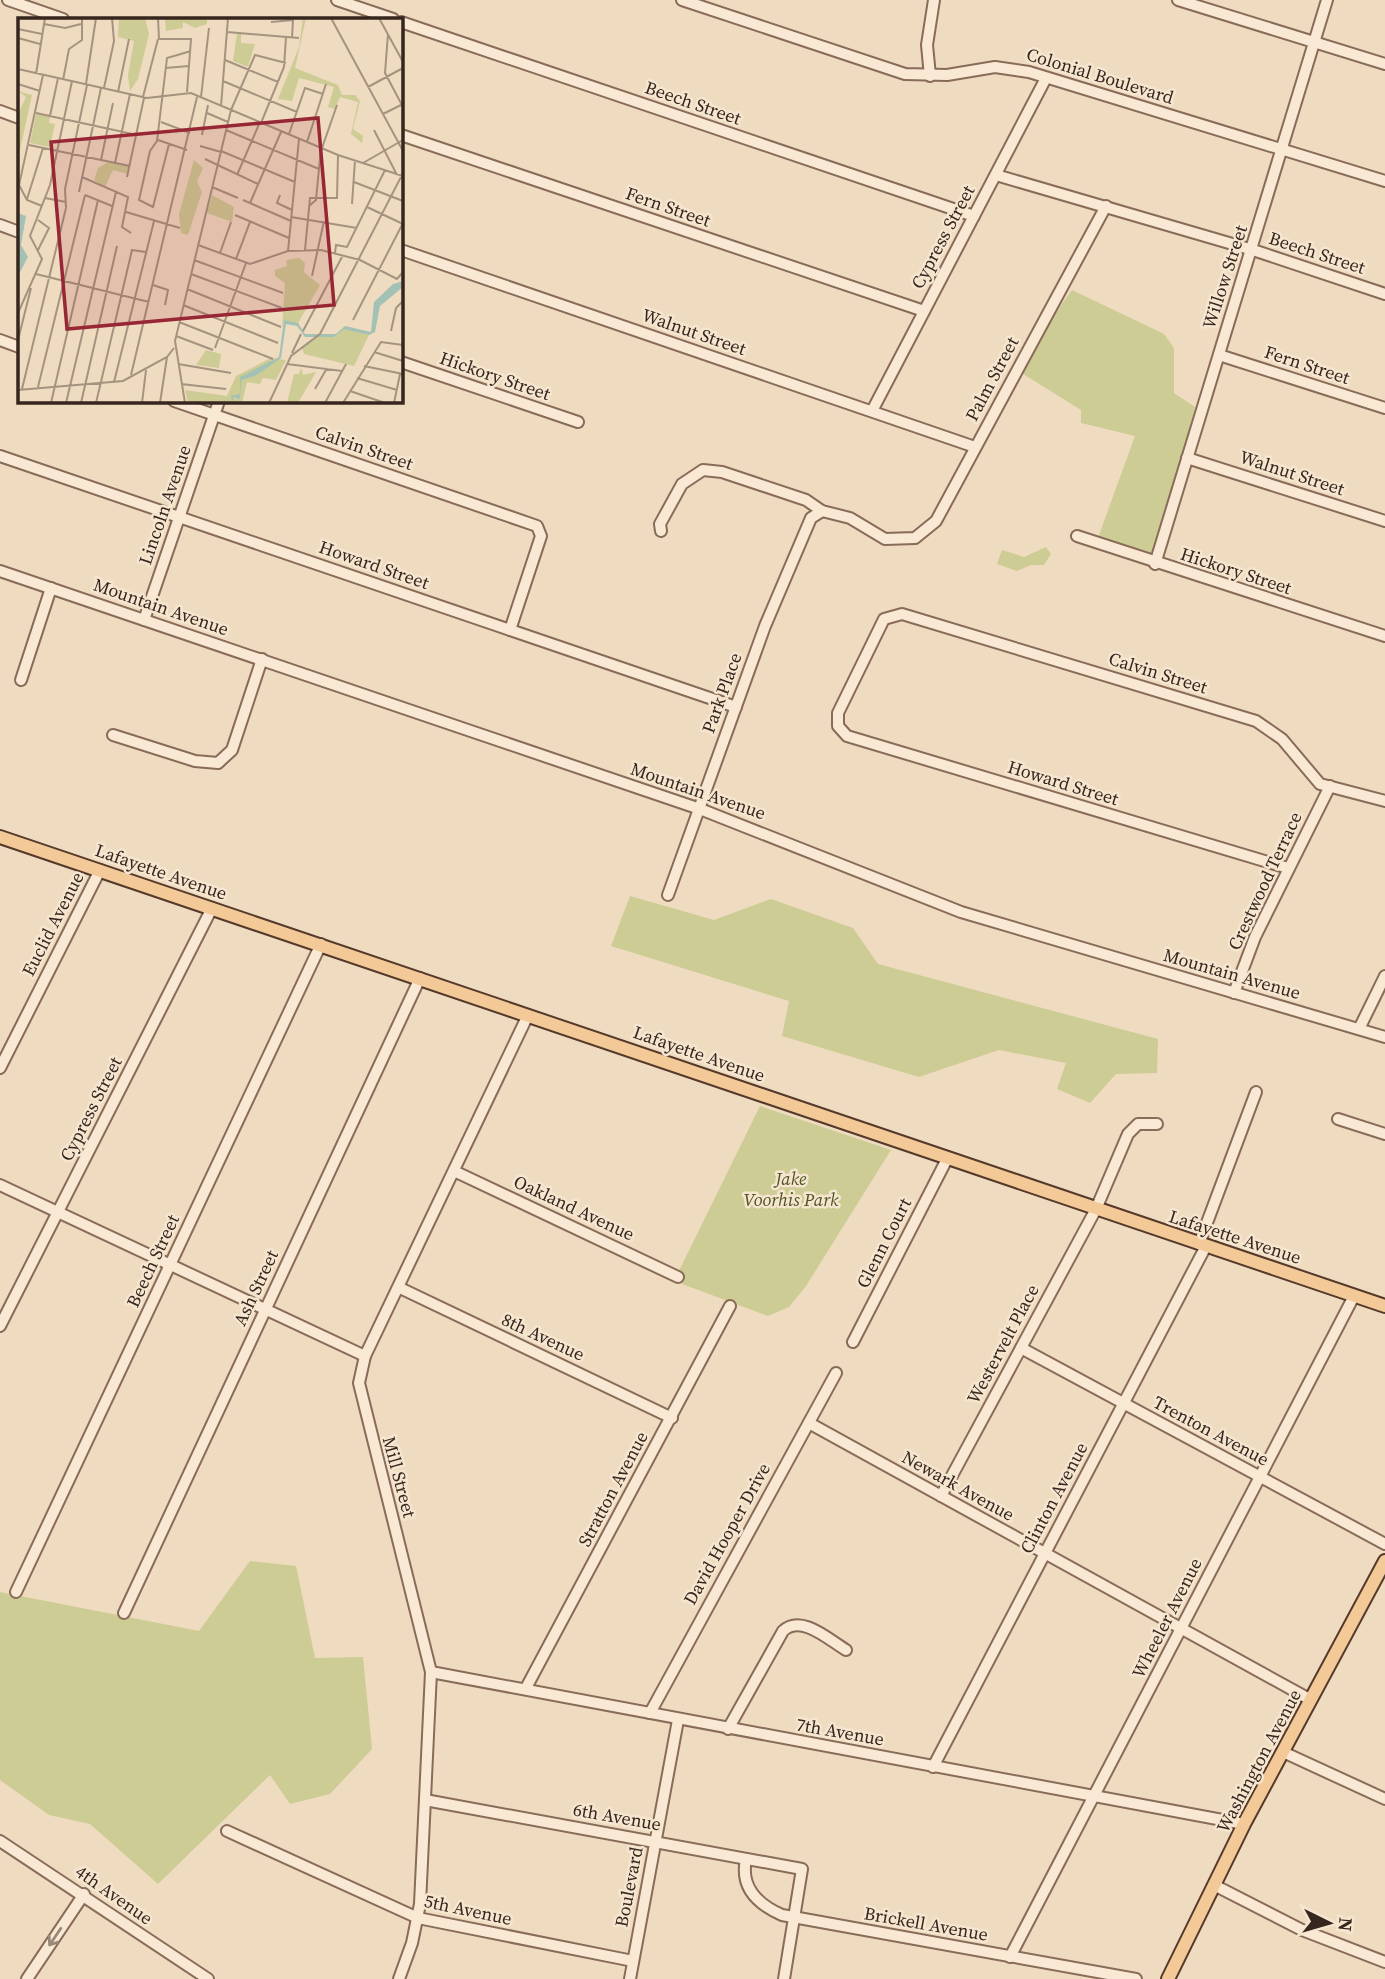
<svg xmlns="http://www.w3.org/2000/svg" width="1385" height="1979" viewBox="0 0 1385 1979" font-family="'Source Serif 4',serif">
<style>
.green{fill:#cdcc94}
.lines{fill:none;stroke-linecap:round;stroke-linejoin:round}
.minor-casing{stroke:#886b58;stroke-width:14}
.major-casing{stroke:#553a2c;stroke-width:16}
.minor{stroke:#f9e9d4;stroke-width:10}
.major{stroke:#f3ca97;stroke-width:12}
.oneway{stroke:#988878}
.labels{text-anchor:middle;stroke-width:5;stroke-linejoin:round;paint-order:stroke}
.street-label{font-size:18px;fill:#37261d;stroke:#f6e6d0}
.park-label{font-size:18px;font-style:italic;fill:#4e5423;stroke:#f6e6d0}
.inset-road{fill:none;stroke:#a5937f;stroke-width:2}
.view{fill:#982736;fill-opacity:0.15;stroke:#982736;stroke-width:3.5}
.inset-edge{fill:none;stroke:#37261d;stroke-width:3.5}
</style>
<rect width="100%" height="100%" fill="#efdbc0"/>
<g class="green">
<path d="M1072,290L1164,334L1174,348V393L1195,407L1154,560L1095,546L1135,436L1081,423V410L1015,369Z"/>
<path d="M1046,547L1051,554L1044,565H1031L1017,571L997,564L1002,550L1024,557Z"/>
<path d="M630,896L714,920L771,899L853,928L878,964L1158,1039L1157,1073L1116,1074L1090,1103L1057,1089L1066,1063L999,1050L919,1077L782,1036L789,1001L611,946Z"/>
<path d="M760,1106L891,1150L806,1286L789,1307L768,1316L674,1281Z"/>
<path d="M250,1561L296,1566L315,1658L363,1657L372,1749L330,1794L290,1804L270,1775L158,1884L90,1824L49,1815L0,1780V1592L199,1631Z"/>
</g>
<g class="lines">
<g class="minor-casing">
<g id="minor">
<path d="M8,0L63,19"/>
<path d="M337,0L393,19"/>
<path d="M682,0L905,74L947,75L995,67L1029,72L1385,181"/>
<path d="M1178,0L1385,64"/>
<path d="M401,22L974,216"/>
<path d="M930,76L927,45L934,0"/>
<path d="M0,111L19,118"/>
<path d="M401,135L924,311"/>
<path d="M996,175L1253,250L1385,294"/>
<path d="M0,225L19,232"/>
<path d="M401,250L975,447"/>
<path d="M0,340L19,347"/>
<path d="M1219,355L1385,408"/>
<path d="M401,362L578,422"/>
<path d="M174,401L537,526L541,536L510,630"/>
<path d="M872,411L1046,78"/>
<path d="M0,456L736,707"/>
<path d="M1187,458L1385,521"/>
<path d="M661,531L660,524L682,484L703,470L722,472L806,500L822,511L850,518L885,539L915,538L936,521L1106,206"/>
<path d="M1077,536L1385,636"/>
<path d="M1155,564L1327,0"/>
<path d="M0,571L700,809L961,912L1385,1037"/>
<path d="M144,620L219,401"/>
<path d="M21,680L51,588"/>
<path d="M113,735L195,761L218,763L232,750L262,659"/>
<path d="M1288,868L847,736L838,726V713L884,619L902,614L1256,721L1282,739L1320,784L1385,801"/>
<path d="M668,895L765,626L811,518L822,511"/>
<path d="M1234,993L1255,937L1330,786"/>
<path d="M1359,1029L1385,976"/>
<path d="M0,1068L100,870"/>
<path d="M1338,1119L1385,1134"/>
<path d="M454,1171L678,1277"/>
<path d="M0,1185L365,1356"/>
<path d="M1199,1244L1256,1092"/>
<path d="M400,1288L672,1418"/>
<path d="M0,1326L212,908"/>
<path d="M853,1342L947,1159"/>
<path d="M1021,1348L1385,1544"/>
<path d="M809,1423L1311,1700"/>
<path d="M941,1496L1096,1209L1128,1134L1138,1124H1157"/>
<path d="M16,1592L321,944"/>
<path d="M124,1613L420,978"/>
<path d="M431,1672L1244,1824"/>
<path d="M526,1688L730,1306"/>
<path d="M650,1713L836,1373"/>
<path d="M728,1729L783,1631C801,1614 828,1639 846,1650"/>
<path d="M1283,1752L1385,1799"/>
<path d="M933,1767L1206,1246"/>
<path d="M425,1800L802,1869L784,1979"/>
<path d="M227,1831L418,1918L633,1961"/>
<path d="M0,1841L208,1979"/>
<path d="M746,1859C740,1887 757,1904 782,1915L1136,1979"/>
<path d="M1214,1885L1302,1930L1385,1962"/>
<path d="M1010,1957L1354,1296"/>
<path d="M27,1979L84,1894"/>
<path d="M399,1979L412,1943L420,1904L431,1672L359,1383L365,1356L528,1015"/>
<path d="M630,1979L678,1720"/>
</g>
</g>
<g class="major-casing">
<g id="major">
<path d="M0,837L1385,1306"/>
<path d="M1168,1979L1244,1824L1385,1561"/>
</g>
</g>
<use href="#minor" class="minor"/>
<use href="#major" class="major"/>
</g>
<defs><path id="oneway-shaft" d="M-6 0H5M1.5-3L5.5 0L1.5 3" fill="none" stroke-width="1.6" stroke-linecap="round" stroke-linejoin="round" transform="scale(1.75)"/></defs>
<use class="oneway" href="#oneway-shaft" transform="translate(55 1937) rotate(124)"/>
<g class="labels">
<g class="street-label">
<text transform="translate(1100 76) rotate(17)" y="6">Colonial Boulevard</text>
<text transform="translate(693 103) rotate(19)" y="6">Beech Street</text>
<text transform="translate(668 207) rotate(19)" y="6">Fern Street</text>
<text transform="translate(943 237) rotate(-62)" y="6">Cypress Street</text>
<text transform="translate(1317 253) rotate(18)" y="6">Beech Street</text>
<text transform="translate(1225 277) rotate(-72)" y="6">Willow Street</text>
<text transform="translate(694 332) rotate(19)" y="6">Walnut Street</text>
<text transform="translate(1307 365) rotate(18)" y="6">Fern Street</text>
<text transform="translate(495 376) rotate(19)" y="6">Hickory Street</text>
<text transform="translate(992 379) rotate(-62)" y="6">Palm Street</text>
<text transform="translate(364 448) rotate(19)" y="6">Calvin Street</text>
<text transform="translate(1292 473) rotate(18)" y="6">Walnut Street</text>
<text transform="translate(165 505) rotate(-71)" y="6">Lincoln Avenue</text>
<text transform="translate(374 565) rotate(19)" y="6">Howard Street</text>
<text transform="translate(1236 571) rotate(18)" y="6">Hickory Street</text>
<text transform="translate(161 607) rotate(19)" y="6">Mountain Avenue</text>
<text transform="translate(1158 673) rotate(17)" y="6">Calvin Street</text>
<text transform="translate(722 693) rotate(-70)" y="6">Park Place</text>
<text transform="translate(1063 783) rotate(17)" y="6">Howard Street</text>
<text transform="translate(698 791) rotate(19)" y="6">Mountain Avenue</text>
<text transform="translate(161 872) rotate(19)" y="6">Lafayette Avenue</text>
<text transform="translate(1265 881) rotate(-65)" y="6">Crestwood Terrace</text>
<text transform="translate(53 924) rotate(-63)" y="6">Euclid Avenue</text>
<text transform="translate(1232 974) rotate(16)" y="6">Mountain Avenue</text>
<text transform="translate(699 1054) rotate(19)" y="6">Lafayette Avenue</text>
<text transform="translate(91 1109) rotate(-63)" y="6">Cypress Street</text>
<text transform="translate(574 1208) rotate(25)" y="6">Oakland Avenue</text>
<text transform="translate(1235 1237) rotate(18)" y="6">Lafayette Avenue</text>
<text transform="translate(884 1243) rotate(-63)" y="6">Glenn Court</text>
<text transform="translate(153 1261) rotate(-65)" y="6">Beech Street</text>
<text transform="translate(256 1288) rotate(-65)" y="6">Ash Street</text>
<text transform="translate(543 1337) rotate(25)" y="6">8th Avenue</text>
<text transform="translate(1003 1344) rotate(-62)" y="6">Westervelt Place</text>
<text transform="translate(1211 1431) rotate(28)" y="6">Trenton Avenue</text>
<text transform="translate(399 1477) rotate(75)" y="6">Mill Street</text>
<text transform="translate(958 1486) rotate(29)" y="6">Newark Avenue</text>
<text transform="translate(613 1489) rotate(-62)" y="6">Stratton Avenue</text>
<text transform="translate(1054 1498) rotate(-62)" y="6">Clinton Avenue</text>
<text transform="translate(727 1534) rotate(-61)" y="6">David Hooper Drive</text>
<text transform="translate(1167 1618) rotate(-63)" y="6">Wheeler Avenue</text>
<text transform="translate(840 1732) rotate(10)" y="6">7th Avenue</text>
<text transform="translate(1259 1761) rotate(-62)" y="6">Washington Avenue</text>
<text transform="translate(617 1817) rotate(10)" y="6">6th Avenue</text>
<text transform="translate(629 1887) rotate(-79)" y="6">Boulevard</text>
<text transform="translate(114 1895) rotate(35)" y="6">4th Avenue</text>
<text transform="translate(468 1910) rotate(12)" y="6">5th Avenue</text>
<text transform="translate(926 1924) rotate(10)" y="6">Brickell Avenue</text>
</g>
<g class="park-label">
<text x="791" y="1185">Jake<tspan x="791" dy="21">Voorhis Park</tspan></text>
</g>
</g>
<g transform="translate(18 18)">
<rect width="385" height="385" fill="#efdbc0"/>
<path d="M101,0H127L131,16L120,61L112,73L110,57L116,23L100,19ZM140,0H189V6L177,10L165,4V10L148,13L147,2ZM285,0H288L277,50L320,67L324,77H337L342,83L335,111L345,118L344,125L333,116L340,84L322,79L317,91L310,89L316,69L281,60L274,83L260,81L281,29ZM219,16H223V25L237,26L230,49L215,43ZM0,73L14,77L0,141V96L8,79ZM18,96L32,98L31,105L37,106L32,129L12,125ZM176,142L185,150L179,163L184,174L170,217L163,215L161,196ZM90,144L111,148L110,156L95,152L87,169L76,162L80,150ZM194,177L216,189L214,204L189,195ZM281,240L287,245L286,254L302,267L280,305L266,302L264,311L267,265L257,258V252L269,248L268,242ZM326,310L351,317L336,348L286,336L284,330L302,317L316,319ZM188,332L203,336L201,350L178,347ZM253,340L268,342L258,362L245,360L242,366L229,364L224,385H170L167,372L209,378L218,358ZM283,350L285,357L298,354L280,385H269L276,356H281Z" fill="#cdcc94"/>
<path d="M0,195L8,198L3,227L10,239L0,258ZM385,263V269L362,288L357,314L351,317L326,311L316,319H287L279,308L268,306L263,340L237,358L223,362L222,381L216,379L214,385L213,378L222,376V359L261,339L266,302L280,305L287,316H318L327,308L353,314L356,284L375,266Z" fill="#a3c1b4"/>
<path class="inset-road" d="M140,0L141,21M313,0L385,133M361,0L385,44M253,4L275,2L274,20M26,6L47,10L63,6M0,11L24,16M209,14L281,20M370,16L367,55L385,89M0,20L22,26M141,21H173L169,74M207,42L260,64M147,50L171,48M0,51L129,80L173,75L320,137L385,158M18,56L27,0M45,62L51,31L64,22V0M205,63L279,94M0,66L22,73M68,66L78,0M350,69L385,50M86,70L96,23L94,0M100,74L111,21M125,79L140,21M183,79L191,10M203,88L210,0M213,92L237,37L268,45M18,95L119,117M189,95L210,104M365,96L385,86M32,98L40,60M143,104L172,115M243,105L266,49L268,19M208,112L301,151M356,112L379,157M271,116L287,70L305,76M184,117L190,87M140,122L169,132M289,124L308,66M151,126L135,189L121,182L132,133L139,123L149,40L173,33M11,127L112,148M182,128L203,134M304,130L319,87M203,133L277,164M187,141L240,166M83,142L95,85M97,145L112,76M345,145L385,122M219,157L242,104M64,159L110,179L104,209L113,215M109,159L126,80M336,164L385,183M194,169L220,180M61,174L83,70M67,177L94,188M262,177L259,185L274,192M27,180L48,184M9,181L25,130M225,182L273,203M232,185L263,114M334,186L337,142M24,188L9,182L1,167L25,57M291,188L298,182L303,130M349,189L385,206M108,194L162,210M217,197L271,220M273,199L339,210M20,202L31,210L20,232M180,227L232,246L270,233L303,232L342,242L379,261L385,254M287,232L292,180H319L320,137M270,233L281,121M202,235L213,204M317,235L318,227L329,229L367,152M218,241L232,204M176,242L265,275M18,256L131,284M173,256L264,290M294,258L306,203M135,267L150,272L147,287M169,271L263,309M165,287L260,325M0,295L24,241L12,218L32,167L54,63M335,302L385,205M161,304L255,341M285,313L325,237M373,313L378,290L385,283M158,318L195,332M0,322L13,270M197,330L228,245M356,334L385,343M274,335L283,316M160,346L213,355M269,346L324,353M346,348L385,356M113,357L179,79M339,360L379,372M96,364L136,203M163,366L208,371M20,369L67,177M4,371L48,190L47,171L69,67M297,371L309,350M0,372L105,363L149,339L156,330M332,373L367,385M33,385L80,182M48,385L98,174M63,385L99,228M78,385L114,232L128,234M124,385L128,352M142,385L149,339M167,385L157,323L213,92M251,385L273,338L302,316L384,157M307,385L328,346M325,385L363,324L385,327M376,385L382,356"/>
<path class="view" d="M300,100L316,287L49,311L33,124Z"/>
<rect width="385" height="385" class="inset-edge"/>
</g>
<g transform="translate(1329 1923) rotate(95)" stroke="#f6e6d0" stroke-width="5" paint-order="stroke">
<path d="M0-5L12 26L0 18L-12 26Z" fill="#37261d"/>
<text y="-10" font-size="19" font-weight="bold" text-anchor="middle" fill="#37261d">N</text>
</g>
</svg>
